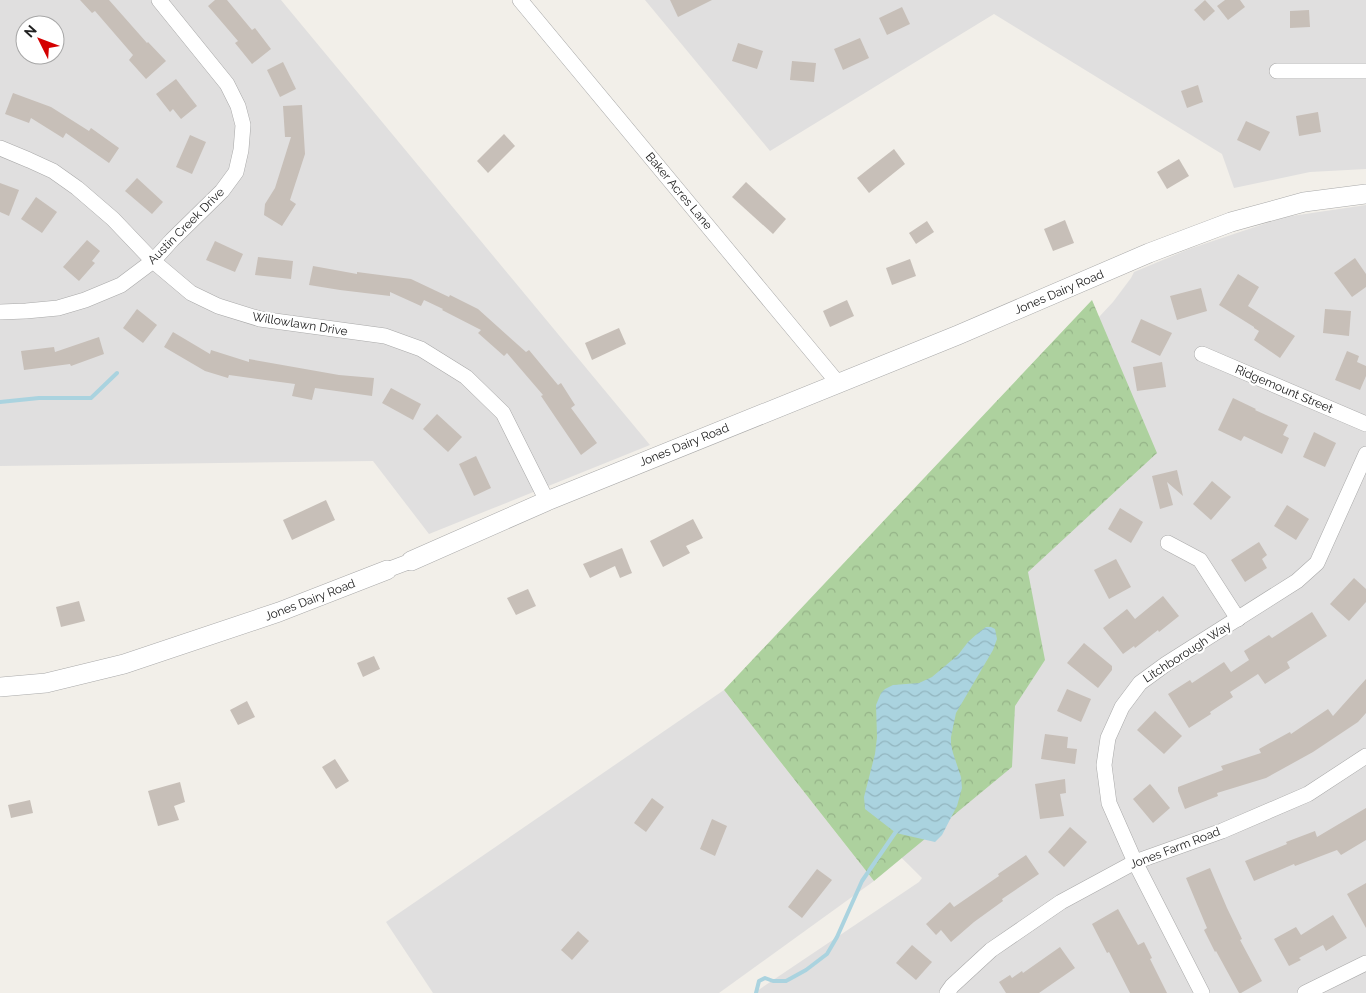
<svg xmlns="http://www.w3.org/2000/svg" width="1366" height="993" viewBox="0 0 1366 993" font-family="Raleway,sans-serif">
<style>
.residential{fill:#e0dfdf;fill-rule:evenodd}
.forest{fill:url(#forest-crowns)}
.water{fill:url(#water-waves)}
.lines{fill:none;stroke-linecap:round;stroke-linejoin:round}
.stream{stroke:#aad3df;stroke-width:4}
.building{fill:#c7bfb8}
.minor-casing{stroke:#a9a9a9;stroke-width:16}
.tertiary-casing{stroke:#a9a9a9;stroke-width:20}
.minor{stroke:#fff;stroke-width:15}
.tertiary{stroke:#fff;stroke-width:19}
.labels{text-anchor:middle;stroke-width:4.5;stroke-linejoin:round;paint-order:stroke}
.street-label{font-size:12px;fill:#222;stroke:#fff}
</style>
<defs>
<pattern id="forest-crowns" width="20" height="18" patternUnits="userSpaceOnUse" patternTransform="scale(1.25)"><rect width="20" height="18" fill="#add19e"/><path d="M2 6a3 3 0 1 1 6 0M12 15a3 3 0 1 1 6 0" fill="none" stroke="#95b388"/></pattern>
<pattern id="water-waves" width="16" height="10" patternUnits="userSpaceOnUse" patternTransform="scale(1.25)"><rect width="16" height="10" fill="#aad3df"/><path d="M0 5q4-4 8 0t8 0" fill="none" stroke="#92b5bf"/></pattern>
</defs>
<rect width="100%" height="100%" fill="#f2efe9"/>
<g class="residential">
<path d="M0,0H281L650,445L429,534L373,461L0,466ZM25,25H55V55H25Z"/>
<path d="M645,0H1366V169L1310,172L1234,188L1222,154L994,14L770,151Z"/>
<path d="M1366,205V993H754L919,882L922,878L742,700L1113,302L1131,278L1134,272L1189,249L1285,217Z"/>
<path d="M724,690L874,881L719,993H433L386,922Z"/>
</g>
<path class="forest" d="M1092,300L1157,453L1028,572L1045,660L1015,706L1012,767L874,881L724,690Z"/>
<path class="water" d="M986,627H991L995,629L997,639L993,650L956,713L951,737V744L953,753L961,777L962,788L957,806L942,835L935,842L896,833L865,809L864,797L875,754L877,737L876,705L881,693L885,689L893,685L919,683L932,677L958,655L968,642L978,633Z"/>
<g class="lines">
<g class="stream">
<path d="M0,402L39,398H91L117,373"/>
<path d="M756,993L759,981L765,978L773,981H786L806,970L827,954L837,937L862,881L897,830"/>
</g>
</g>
<g class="building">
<path d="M80,0H109L147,43L148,42L166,61L146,79L129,60L133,55L95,11L92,13Z"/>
<path d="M215,0H227L252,30L255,28L271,49L252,64L235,43L238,41L208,6Z"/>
<path d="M670,0H712L678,17Z"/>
<path d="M1205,0L1215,11L1204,21L1194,10Z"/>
<path d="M1225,0H1240L1245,7L1228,20L1217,6Z"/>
<path d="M902,7L910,24L887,35L879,18Z"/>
<path d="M1309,10L1310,27L1290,28V11Z"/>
<path d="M860,38L869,58L843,70L834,49Z"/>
<path d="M738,43L763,51L757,69L732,61Z"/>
<path d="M792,61L816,63L814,82L790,80Z"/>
<path d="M283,62L296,89L280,97L267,70Z"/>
<path d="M176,79L197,106L181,119L173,109L170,112L156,94Z"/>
<path d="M1198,85L1203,102L1187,108L1181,91Z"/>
<path d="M13,93L51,107L89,131L91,128L119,148L109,163L66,133L63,138L31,118L29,123L5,114Z"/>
<path d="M302,105L305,154L290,200L296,204L282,226L264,215L265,204L275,188L291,137H285L283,106Z"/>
<path d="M1318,112L1321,132L1299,136L1296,116Z"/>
<path d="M1246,121L1270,132L1260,151L1237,140Z"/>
<path d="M504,134L515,146L488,173L477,161Z"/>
<path d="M190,135L206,142L192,174L176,167Z"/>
<path d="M894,149L905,164L869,193L857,178Z"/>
<path d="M1179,159L1189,176L1167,189L1157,172Z"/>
<path d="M137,178L163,202L152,214L125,191Z"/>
<path d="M746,182L786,219L773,234L732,197Z"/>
<path d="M0,183L19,190L9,216L0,212Z"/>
<path d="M36,197L57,212L42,233L21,219Z"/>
<path d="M1065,220L1074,243L1053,251L1044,229Z"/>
<path d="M927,221L934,232L916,244L909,233Z"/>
<path d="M87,240L100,251L92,261L95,263L79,281L63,267Z"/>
<path d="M215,241L243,254L235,272L206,260Z"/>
<path d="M258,257L293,261L291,279L255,275Z"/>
<path d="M1355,258L1366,274V287L1352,297L1334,273Z"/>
<path d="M910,259L916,276L892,285L886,268Z"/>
<path d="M313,266L357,274V272L411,279L449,297L450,295L478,309L526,352L529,350L558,385L561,383L575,405L571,408L597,443L581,455L541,396L543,395L507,353L504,356L478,333L481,330L442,310L443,309L424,300L421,306L390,292V296L340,290L309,285Z"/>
<path d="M1238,274L1259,287L1248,306L1295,336L1280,358L1254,340L1259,331L1254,328V327L1219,305Z"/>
<path d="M1201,288L1207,311L1177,320L1170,296Z"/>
<path d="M847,300L854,316L830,327L823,311Z"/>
<path d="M137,309L157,325L143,343L123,328Z"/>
<path d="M1325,309L1351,311L1349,336L1323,333Z"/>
<path d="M1141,319L1172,333L1160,356L1131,342Z"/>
<path d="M619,328L626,344L592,360L585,343Z"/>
<path d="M173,332L210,354L211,350L249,362V359L339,375L374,378L372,396L315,388L312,400L292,396L295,384L229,375L228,378L205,371L164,347Z"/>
<path d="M99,337L104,354L71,366L70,364L24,370L21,351L54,347L55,352Z"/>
<path d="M1347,351L1359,356L1357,362L1366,366V376L1360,390L1335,380Z"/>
<path d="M1162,362L1166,387L1137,391L1133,367Z"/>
<path d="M391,388L421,404L413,420L382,403Z"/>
<path d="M1233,398L1256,409L1255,410L1288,425L1283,435L1289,438L1282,454L1244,436L1241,441L1218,430Z"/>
<path d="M437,414L462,437L448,452L423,429Z"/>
<path d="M1314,432L1336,443L1325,467L1303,457Z"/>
<path d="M476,456L491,488L474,496L459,464Z"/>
<path d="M1177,470L1183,496L1167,482L1173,505L1160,509L1152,476Z"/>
<path d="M1212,481L1231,497L1211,520L1193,504Z"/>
<path d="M326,500L335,520L292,540L283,520Z"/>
<path d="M1287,505L1309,519L1296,540L1274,526Z"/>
<path d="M1120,508L1143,522L1131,543L1108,529Z"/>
<path d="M693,519L703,538L686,546L690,553L663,567L650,541Z"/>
<path d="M1259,542L1267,555L1262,559L1267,568L1245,582L1231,560Z"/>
<path d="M622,548L632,573L620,578L615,566L590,578L583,564Z"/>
<path d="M1116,559L1131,587L1109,599L1094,570Z"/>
<path d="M1354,578L1366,589V602L1349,621L1330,604Z"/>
<path d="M528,589L536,606L516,615L507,598Z"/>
<path d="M1163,596L1179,616L1159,632L1158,630L1135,648L1134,646L1123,654L1103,628L1127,609L1135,619Z"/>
<path d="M79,601L85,621L61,627L56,607Z"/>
<path d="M1312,612L1327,636L1287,662L1290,668L1265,684L1258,674L1230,692L1233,697L1210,712L1211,714L1189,728L1168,694L1190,680L1192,683L1224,662L1231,672L1249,660L1244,651L1269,635L1272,638Z"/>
<path d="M1084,643L1112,666V670L1098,688L1067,663Z"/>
<path d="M374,656L380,669L363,677L357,663Z"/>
<path d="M1366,679V713L1358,722L1313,752L1266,778L1217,793L1218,796L1185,809L1178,791V787L1223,770L1221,766L1261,753L1259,749L1290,732L1291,734L1328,709L1333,716Z"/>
<path d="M1067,689L1091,699L1081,722L1057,711Z"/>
<path d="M247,701L255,717L238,725L230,710Z"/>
<path d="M1155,711L1182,736L1164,754L1137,730Z"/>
<path d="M1045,734L1068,737L1067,748L1077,749L1075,764L1041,759Z"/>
<path d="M335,759L349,781L336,789L322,767Z"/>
<path d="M1065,779L1066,793L1060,794L1064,816L1040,819L1035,784Z"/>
<path d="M180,782L185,802L174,806L179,820L158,826L148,791Z"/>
<path d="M1150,784L1170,808L1153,823L1133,799Z"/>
<path d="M652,798L664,807L646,832L634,823Z"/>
<path d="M30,800L33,813L11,818L8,805Z"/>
<path d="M1366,808V840L1341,855L1337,850L1295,866L1294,864L1254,881L1245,861L1287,844L1286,842L1315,831L1317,837Z"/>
<path d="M712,819L727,826L715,856L700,849Z"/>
<path d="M1070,827L1087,842L1064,867L1048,852Z"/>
<path d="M1026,855L1039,874L1002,899L1003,901L974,922L951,942L941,930L936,935L926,924L950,902L954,907L999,876L998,874Z"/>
<path d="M1210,868L1227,908L1242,939L1240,940L1262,981L1241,993H1239L1216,951L1215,952L1204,930L1207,928L1186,878Z"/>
<path d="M817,869L832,880L802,918L788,907Z"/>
<path d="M1366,883V928L1347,894Z"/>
<path d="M1118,909L1138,945L1144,942L1152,958L1150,959L1167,993H1130L1109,952L1107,953L1092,924Z"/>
<path d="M1333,915L1347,938L1326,951L1323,945L1299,958L1301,960L1289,966L1274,939L1296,927L1301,935Z"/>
<path d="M578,931L589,941L572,960L561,950Z"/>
<path d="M912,945L932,962L916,980L896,963Z"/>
<path d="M1060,947L1075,968L1039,993H1006L999,982L1010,975L1012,978L1022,971L1023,973Z"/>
</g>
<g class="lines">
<g class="minor-casing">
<g id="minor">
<path d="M520,0L838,383"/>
<path d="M1277,71H1366"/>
<path d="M0,148L29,160L53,171L77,188L113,219L153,261L191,293L218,306L260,319L385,336L421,349L466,377L503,413L547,501"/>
<path d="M0,312L26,311L58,308L85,300L121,285L153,261L172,240L222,191L236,172L241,150L243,125L238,106L227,84L159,0"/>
<path d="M1202,354L1366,424"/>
<path d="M1168,543L1200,560L1238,619"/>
<path d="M387,570L411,561"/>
<path d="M947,993L952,986L991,950L1061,902L1135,862L1222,831L1308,794L1366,756"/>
<path d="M1202,993L1135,862L1109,803L1104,765L1108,738L1122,707L1140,683L1166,664L1297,581L1317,563L1366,454"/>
<path d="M1305,993L1366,963"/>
</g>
</g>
<g class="tertiary-casing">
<g id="tertiary">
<path d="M411,561L547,501L958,335L1149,253L1231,222L1304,202L1366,194"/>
<path d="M0,687L46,683L124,664L279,612L387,570"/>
</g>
</g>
<use href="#minor" class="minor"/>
<use href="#tertiary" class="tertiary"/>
</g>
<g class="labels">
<g class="street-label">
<text transform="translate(679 191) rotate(50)" y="4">Baker Acres Lane</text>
<text transform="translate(186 226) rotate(-45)" y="4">Austin Creek Drive</text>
<text transform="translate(1059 292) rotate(-23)" y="4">Jones Dairy Road</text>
<text transform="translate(300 324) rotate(9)" y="4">Willowlawn Drive</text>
<text transform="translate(1284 389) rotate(23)" y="4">Ridgemount Street</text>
<text transform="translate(684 445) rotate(-22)" y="4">Jones Dairy Road</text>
<text transform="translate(310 600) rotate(-21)" y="4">Jones Dairy Road</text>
<text transform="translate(1187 652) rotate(-33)" y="4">Litchborough Way</text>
<text transform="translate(1175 848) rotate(-21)" y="4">Jones Farm Road</text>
</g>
</g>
<g transform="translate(40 40) rotate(312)"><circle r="24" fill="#ffffff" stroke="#a7a7a7"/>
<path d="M0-4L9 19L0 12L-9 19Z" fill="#d40000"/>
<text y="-8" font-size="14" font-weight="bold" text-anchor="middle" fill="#222222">N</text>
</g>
</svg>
